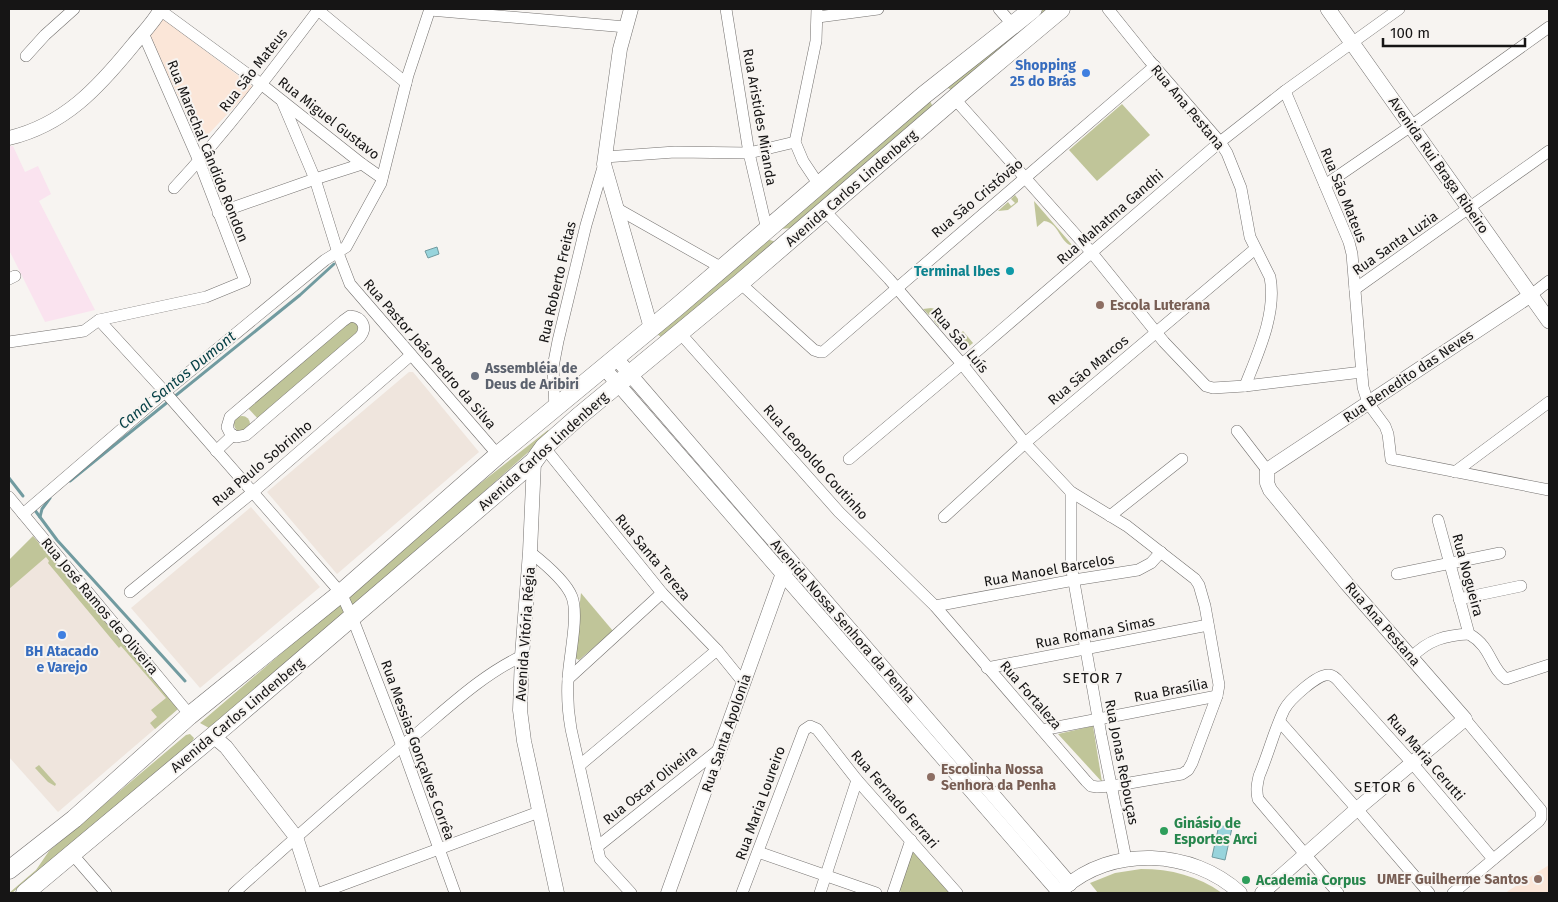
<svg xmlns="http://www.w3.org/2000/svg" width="1558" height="902" viewBox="0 0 1558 902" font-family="'Fira Sans',sans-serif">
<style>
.built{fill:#efe5dd}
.industrial{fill:#fae3ef}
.education{fill:#fbe6d8}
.green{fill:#c0c599}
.water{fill:#98d4dc;stroke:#719ba0}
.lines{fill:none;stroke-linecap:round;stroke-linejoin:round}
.stream{stroke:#719ba0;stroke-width:3}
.minor-casing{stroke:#74716f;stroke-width:12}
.tertiary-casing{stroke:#74716f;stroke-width:15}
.secondary-casing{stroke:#74716f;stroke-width:16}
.primary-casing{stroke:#74716f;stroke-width:19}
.minor{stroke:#fff;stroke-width:11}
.tertiary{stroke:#fff;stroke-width:14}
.secondary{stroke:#fff;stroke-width:15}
.primary{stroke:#fff;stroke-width:18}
.shop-dot{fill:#3f7fe0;stroke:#f7f4f1;stroke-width:2}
.culture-dot{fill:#0f9aa8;stroke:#f7f4f1;stroke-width:2}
.education-dot{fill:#8d6e63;stroke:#f7f4f1;stroke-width:2}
.worship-dot{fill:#6b7280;stroke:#f7f4f1;stroke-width:2}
.leisure-dot{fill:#2e9e5b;stroke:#f7f4f1;stroke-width:2}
.labels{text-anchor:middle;stroke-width:4;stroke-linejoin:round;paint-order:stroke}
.shop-label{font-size:14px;font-weight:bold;fill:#366cbe;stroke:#f7f4f1;text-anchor:end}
.street-label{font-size:14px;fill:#161515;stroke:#f7f4f1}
.culture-label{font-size:14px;font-weight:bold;fill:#0d838f;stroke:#f7f4f1;text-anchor:end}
.education-label{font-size:14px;font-weight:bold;fill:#785e54;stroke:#f7f4f1;text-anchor:start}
.worship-label{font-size:14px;font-weight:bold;fill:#5b616d;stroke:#f7f4f1;text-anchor:start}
.leisure-label{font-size:14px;font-weight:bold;fill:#27864d;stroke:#f7f4f1;text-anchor:start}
.water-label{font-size:15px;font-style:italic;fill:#033e44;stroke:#f7f4f1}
.neighbourhood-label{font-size:15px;letter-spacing:1px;fill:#161515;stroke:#f7f4f1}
</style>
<rect width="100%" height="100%" fill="#f7f4f1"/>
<g class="built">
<path d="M409,372H413L479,452L337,574L267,492Z"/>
<path d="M251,507L320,587L200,688L131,608Z"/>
<path d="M33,536L178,709L58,812L9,757V560Z"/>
</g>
<path class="industrial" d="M9,146H13L25,172L38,166L51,194L39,201L95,310L45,322L9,250Z"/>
<g class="education">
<path d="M161,17L253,87L200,143L149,34Z"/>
<path d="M1549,865V893H1506L1508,891Z"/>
</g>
<g class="green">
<path d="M1041,9H1050L952,90L944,86Z"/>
<path d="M930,101L933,107L793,228L779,229Z"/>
<path d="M1122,104L1150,135L1097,181L1069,150Z"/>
<path d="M1015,195L1018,199V202L1008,210L998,211L1008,202L1011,206L1015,203L1011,199Z"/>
<path d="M1034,201L1073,246C1059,243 1060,223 1044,221L1037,227Z"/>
<path d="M767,239L776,242L661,337L656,333Z"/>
<path d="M931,308L940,310L939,327L934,321L936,314L929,315L923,309Z"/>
<path d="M354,320L360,330L259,420L247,407L348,321Z"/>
<path d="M963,331L973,343L962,352L954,343L955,339Z"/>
<circle cx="242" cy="424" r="8"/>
<path d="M548,430L550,433C438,532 326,634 209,728L200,723L473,489Z"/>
<path d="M33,536L178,709L155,729L150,723L157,717L151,710L166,698L121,646L119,648L48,563L49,561L46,557L9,589V560Z"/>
<path d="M581,593L613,631L579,660L575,658L574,654Z"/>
<path d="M1093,726L1102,782L1058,734Z"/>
<path d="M190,734L194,738L192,742L12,893H9L36,870L49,851L186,735Z"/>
<path d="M39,765L56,784L55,786L48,782L35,768Z"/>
<path d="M912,852H914L951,893H901L899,889Z"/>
<path d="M1141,869C1171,869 1198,876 1222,893H1098L1090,883L1115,873Z"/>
</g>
<g class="water">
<path d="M437,247L439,254L428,258L425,251Z"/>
<path d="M1219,825L1232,828L1225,860L1212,857Z"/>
</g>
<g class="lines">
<g class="stream">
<path d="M9,478L23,496"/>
<path d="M70,481L300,295L334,264"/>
<path d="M34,509L57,540L185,681"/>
<path d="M40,517L42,509L50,498"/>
</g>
<g class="minor-casing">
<g id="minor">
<path d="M726,9L749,153L767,230"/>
<path d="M817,9L816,41L795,142L803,161L819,185"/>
<path d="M999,9L1012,24"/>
<path d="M1108,9L1149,60L1220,142L1227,153L1241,188L1250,237L1270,277C1277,313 1258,353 1245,386"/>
<path d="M160,10L261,84L362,164L382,178"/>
<path d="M430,10L626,27"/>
<path d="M818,17L878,9"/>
<path d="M26,56L45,35L74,9"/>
<path d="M1285,91L1349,242L1352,254L1363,387L1368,403L1385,426L1388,434L1391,459L1549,490"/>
<path d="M954,98L1092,253L1164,342L1206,386L1213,388L1245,386L1362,372"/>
<path d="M282,101L315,179L338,253L350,284L498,455"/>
<path d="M605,157L675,152L749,153L795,142"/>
<path d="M1325,185L1411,126L1549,27"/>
<path d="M174,188C226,132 272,71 318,10L406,83"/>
<path d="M616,208L722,268"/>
<path d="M218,213L315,179L362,164"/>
<path d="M9,279L15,276"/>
<path d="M740,283L814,350L820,352H823L1155,66"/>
<path d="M1355,289L1549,151"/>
<path d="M1531,295L1549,281"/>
<path d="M350,316C362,317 368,327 360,337L246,435L236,437L230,433L227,427L230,417L343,321Z"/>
<path d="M99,320L165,392L341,593L352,617L402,746L455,893"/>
<path d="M680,333L839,512L935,606L1086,781L1091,786L1097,787L1112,786L1182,774L1188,770L1192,763L1217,696L1219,685L1205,606L1199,585L1195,579L1127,526L1071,492L1025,443L962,364L889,279L824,210"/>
<path d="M9,342L84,331L99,320L206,297L245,281L199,161L143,33"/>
<path d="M555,409L553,367L558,341L586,225L604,164"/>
<path d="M1237,431L1267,470"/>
<path d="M544,447L662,593L717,650L743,682"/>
<path d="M216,451L233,435"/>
<path d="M849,459L962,364L1220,142L1285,91L1399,9"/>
<path d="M1455,472L1549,402"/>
<path d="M1071,492V565L1101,735L1126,859"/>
<path d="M9,497L185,709L189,716"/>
<path d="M23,514L165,392L325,260L346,247L381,183L408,75L430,9"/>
<path d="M1110,516L1182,459"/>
<path d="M944,517L1025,443L1255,249"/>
<path d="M1438,520L1469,634C1492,647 1490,668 1506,679L1549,665"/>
<path d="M530,552C544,563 566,581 572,597C579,616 569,657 568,679C567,695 568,712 571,729L600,859L631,893"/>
<path d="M1397,574L1500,553"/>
<path d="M130,592L253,492L411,355"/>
<path d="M1459,599L1521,586"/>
<path d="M935,606L1074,580L1138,570L1151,563L1161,552"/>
<path d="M1412,657C1428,640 1446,635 1469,634"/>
<path d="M987,668L1208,625"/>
<path d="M568,679L662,593"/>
<path d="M1280,722L1357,809L1429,893"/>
<path d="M1042,730L1217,696"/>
<path d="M580,765L717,650"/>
<path d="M597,847L722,747"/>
<path d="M758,852L876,893"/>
<path d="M73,855L106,893"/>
<path d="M234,893C295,838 357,783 421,730C453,703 484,674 522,656"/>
<path d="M320,893L539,812"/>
<path d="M742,893L804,730L810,726L817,729L857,780L957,893"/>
<path d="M820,893L857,780"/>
<path d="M893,893L911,840"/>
<path d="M1338,893L1258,799C1256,790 1257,785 1259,776C1268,755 1274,731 1284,710C1289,700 1318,673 1329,675C1334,675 1338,680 1341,684L1412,763L1493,859"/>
<path d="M1453,893L1539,821L1541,818V810L1465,719"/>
</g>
</g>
<g class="tertiary-casing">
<g id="tertiary">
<path d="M631,9L620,49L604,164L651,328"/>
<path d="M9,138C64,125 98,88 133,45C142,34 154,22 161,9"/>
<path d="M616,358L1070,884"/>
<path d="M604,368L1059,892"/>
<path d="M534,461L530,552L522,656L520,710L524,741L557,893"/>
<path d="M213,736L226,747L296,837L314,893"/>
<path d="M1063,889C1112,845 1192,849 1240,893"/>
<path d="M668,893L783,573L788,568"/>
<path d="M1262,893L1357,809L1465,719L1347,584L1270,490L1267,483V470L1531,295"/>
</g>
</g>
<g class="secondary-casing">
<path id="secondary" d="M1328,9L1549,321"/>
</g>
<g class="primary-casing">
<g id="primary">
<path d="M9,870L74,819L189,716L341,593L498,455L677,307L924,95L1033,9"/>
<path d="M25,893L225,726L534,461L544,447L578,417L740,283L963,91L1061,9"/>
</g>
</g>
<use href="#minor" class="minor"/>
<use href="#tertiary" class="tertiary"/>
<use href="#secondary" class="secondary"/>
<use href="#primary" class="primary"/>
</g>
<g class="shop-dot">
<circle cx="1086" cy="73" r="5"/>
<circle cx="62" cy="635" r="5"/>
</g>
<circle class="culture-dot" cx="1010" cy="271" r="5"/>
<g class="education-dot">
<circle cx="1100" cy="305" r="5"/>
<circle cx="931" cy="777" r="5"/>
<circle cx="1538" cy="879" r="5"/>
</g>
<circle class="worship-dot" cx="475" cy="376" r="5"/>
<g class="leisure-dot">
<circle cx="1164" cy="831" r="5"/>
<circle cx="1246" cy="880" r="5"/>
</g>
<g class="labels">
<g class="shop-label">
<text x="1076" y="70">Shopping<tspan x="1076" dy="16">25 do Brás</tspan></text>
<text x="62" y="656" text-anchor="middle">BH Atacado<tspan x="62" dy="16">e Varejo</tspan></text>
</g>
<g class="street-label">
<text transform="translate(253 70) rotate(-52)" y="5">Rua São Mateus</text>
<text transform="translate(1188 107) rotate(50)" y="5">Rua Ana Pestana</text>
<text transform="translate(760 117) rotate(80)" y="5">Rua Aristides Miranda</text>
<text transform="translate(329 118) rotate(38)" y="5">Rua Miguel Gustavo</text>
<text transform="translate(208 151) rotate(68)" y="5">Rua Marechal Cândido Rondon</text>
<text transform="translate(1439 165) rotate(55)" y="5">Avenida Rui Braga Ribeiro</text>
<text transform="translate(851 188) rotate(-41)" y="5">Avenida Carlos Lindenberg</text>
<text transform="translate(1344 195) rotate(68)" y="5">Rua São Mateus</text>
<text transform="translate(977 198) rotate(-40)" y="5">Rua São Cristóvão</text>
<text transform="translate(1110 217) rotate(-41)" y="5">Rua Mahatma Gandhi</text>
<text transform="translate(1395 243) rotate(-35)" y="5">Rua Santa Luzia</text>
<text transform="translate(557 282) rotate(-77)" y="5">Rua Roberto Freitas</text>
<text transform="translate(960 340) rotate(50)" y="5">Rua São Luís</text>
<text transform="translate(430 354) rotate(49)" y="5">Rua Pastor João Pedro da Silva</text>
<text transform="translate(1088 370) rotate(-40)" y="5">Rua São Marcos</text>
<text transform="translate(1408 376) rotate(-34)" y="5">Rua Benedito das Neves</text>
<text transform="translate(543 451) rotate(-42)" y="5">Avenida Carlos Lindenberg</text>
<text transform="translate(816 462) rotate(48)" y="5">Rua Leopoldo Coutinho</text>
<text transform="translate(262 463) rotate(-40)" y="5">Rua Paulo Sobrinho</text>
<text transform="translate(653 557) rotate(50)" y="5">Rua Santa Tereza</text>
<text transform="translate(1049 570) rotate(-10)" y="5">Rua Manoel Barcelos</text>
<text transform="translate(1468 575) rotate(75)" y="5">Rua Nogueira</text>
<text transform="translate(100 606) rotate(50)" y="5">Rua José Ramos de Oliveira</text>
<text transform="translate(843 621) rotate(49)" y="5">Avenida Nossa Senhora da Penha</text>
<text transform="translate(1383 624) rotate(49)" y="5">Rua Ana Pestana</text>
<text transform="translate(1095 632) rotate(-11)" y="5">Rua Romana Simas</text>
<text transform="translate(525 634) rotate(-86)" y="5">Avenida Vitória Régia</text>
<text transform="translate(1171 690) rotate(-11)" y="5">Rua Brasília</text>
<text transform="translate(1031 695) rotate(49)" y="5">Rua Fortaleza</text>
<text transform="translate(237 715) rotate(-40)" y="5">Avenida Carlos Lindenberg</text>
<text transform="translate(726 733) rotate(-71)" y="5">Rua Santa Apolonia</text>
<text transform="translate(418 750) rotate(70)" y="5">Rua Messias Gonçalves Corrêa</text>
<text transform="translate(1426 757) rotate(49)" y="5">Rua Maria Cerutti</text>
<text transform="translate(1122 762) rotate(79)" y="5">Rua Jonas Rebouças</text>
<text transform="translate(650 785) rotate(-39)" y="5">Rua Oscar Oliveira</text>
<text transform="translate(895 799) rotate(49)" y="5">Rua Fernado Ferrari</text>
<text transform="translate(760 803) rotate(-70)" y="5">Rua Maria Loureiro</text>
</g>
<g class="culture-label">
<text x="1000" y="276">Terminal Ibes</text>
</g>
<g class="education-label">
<text x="1110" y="310">Escola Luterana</text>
<text x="941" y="774">Escolinha Nossa<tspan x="941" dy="16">Senhora da Penha</tspan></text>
<text x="1528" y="884" text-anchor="end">UMEF Guilherme Santos</text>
</g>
<g class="worship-label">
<text x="485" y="373">Assembléia de<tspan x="485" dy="16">Deus de Aribiri</tspan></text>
</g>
<g class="leisure-label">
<text x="1174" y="828">Ginásio de<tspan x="1174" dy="16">Esportes Arci</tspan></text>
<text x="1256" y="885">Academia Corpus</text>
</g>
<g class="water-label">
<text transform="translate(177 380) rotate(-39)" y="5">Canal Santos Dumont</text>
</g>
<g class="neighbourhood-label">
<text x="1093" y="683">SETOR 7</text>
<text x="1385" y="792">SETOR 6</text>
</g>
</g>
<rect width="1558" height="902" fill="none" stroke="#161515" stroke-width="20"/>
<path d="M1383 38v8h142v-8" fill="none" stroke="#161515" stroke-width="2.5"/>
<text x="1390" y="38" font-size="15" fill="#161515" stroke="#f7f4f1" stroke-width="4" paint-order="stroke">100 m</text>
</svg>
